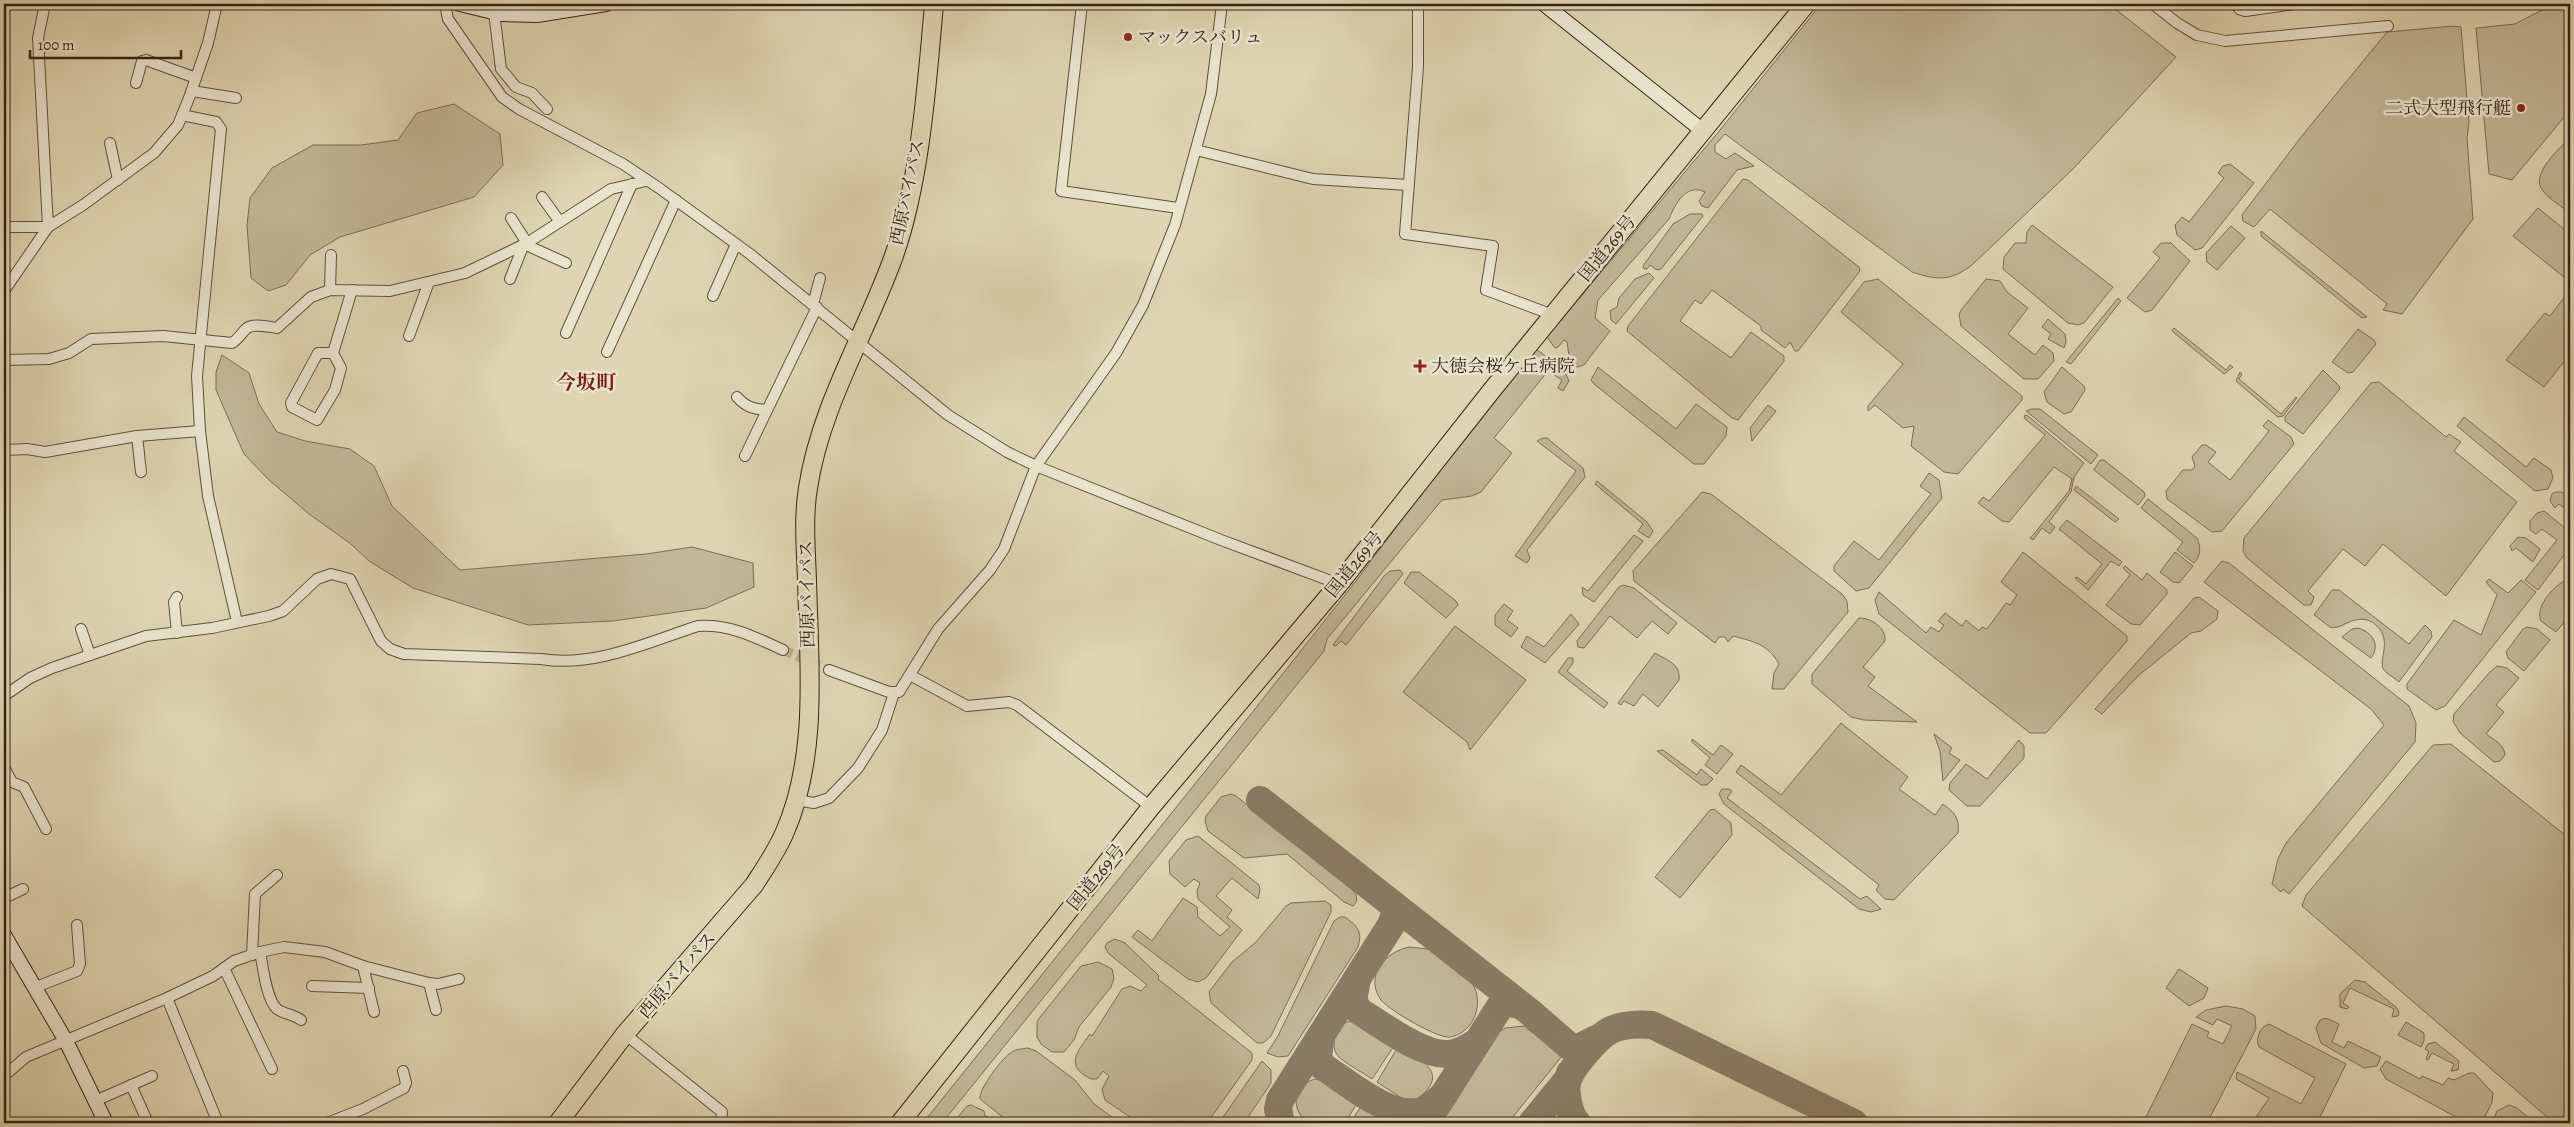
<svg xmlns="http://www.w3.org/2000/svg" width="2574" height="1127" viewBox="0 0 2574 1127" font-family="Alegreya,'Noto Serif JP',serif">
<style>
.green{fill:#c2b797;stroke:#7b6d56}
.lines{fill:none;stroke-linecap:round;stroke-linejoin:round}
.taxiway{stroke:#8a7c63;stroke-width:28}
.street-tunnel{stroke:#bdb192;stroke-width:10;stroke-dasharray:10 5;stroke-linecap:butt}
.street-casing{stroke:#5f503c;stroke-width:12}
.secondary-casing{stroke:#342314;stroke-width:16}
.highway-casing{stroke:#342314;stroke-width:20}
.street{stroke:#eae4cd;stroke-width:10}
.secondary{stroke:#eae4cd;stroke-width:14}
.highway{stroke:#dfd5b2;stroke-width:18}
.poi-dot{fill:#8f2418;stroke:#eae4cd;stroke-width:2}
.labels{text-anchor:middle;stroke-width:5;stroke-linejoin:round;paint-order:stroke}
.poi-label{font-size:18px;fill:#342314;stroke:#eae4cd;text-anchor:start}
.street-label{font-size:18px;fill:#342314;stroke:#eae4cd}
.quarter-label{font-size:20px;font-weight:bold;fill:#7a1f14;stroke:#eae4cd}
</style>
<rect width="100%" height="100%" fill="#dfd5b2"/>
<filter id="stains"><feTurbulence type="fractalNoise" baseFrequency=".004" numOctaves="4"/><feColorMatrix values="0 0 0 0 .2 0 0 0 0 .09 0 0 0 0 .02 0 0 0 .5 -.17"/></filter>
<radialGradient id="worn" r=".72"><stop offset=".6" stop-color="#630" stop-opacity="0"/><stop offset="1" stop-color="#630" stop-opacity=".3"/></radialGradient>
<g class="green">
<path d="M1821,4H2109L2176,57L2073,169L1972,265C1950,282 1937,280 1912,272L1725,134L1715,145V152L1726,159L1735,153L1754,166L1737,170L1708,208L1702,206L1699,201L1705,192C1686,183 1675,204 1669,219L1598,300L1595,318L1610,331L1584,365L1577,367L1570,362L1567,342L1564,340L1558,347L1555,348L1547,337L1720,130Z"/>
<path d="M2544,9H2570V110L2512,180L2489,174L2476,28L2515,24Z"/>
<path d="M2453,26L2461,27L2469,123L2467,138L2473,219L2402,314L2383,310L2387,304L2270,209L2254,227L2243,221L2242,215L2301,137L2387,32Z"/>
<path d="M454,104L500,134L503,165L474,197L340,237L310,255L286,285L268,291L251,278L247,225L250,198L272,168L313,145H361L398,140L417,113Z"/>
<path d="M2570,137V214C2562,206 2550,200 2543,191C2529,174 2560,149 2570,137Z"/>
<path d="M2230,164L2254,183L2202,248L2195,250L2177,235L2175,225L2182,217L2189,222L2224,178L2218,173L2223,166Z"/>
<path d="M1743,179L1748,180L1859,267L1860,271L1798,351H1795L1790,342L1785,348L1761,330V326L1712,290L1701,304L1695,300L1680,321L1731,358L1751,332L1784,356V361L1738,420L1732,418L1627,331L1628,326Z"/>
<path d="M2538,208L2570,234V282L2513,236Z"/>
<path d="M1690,214H1702L1703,216L1661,269L1657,270L1650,265L1647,269H1644L1643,266L1673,224Z"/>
<path d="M2032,225L2113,287L2084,323L2078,325L2068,323L2003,269L2004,257L2015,243H2026L2027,232Z"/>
<path d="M2231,226L2245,238L2217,270L2207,262L2206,253Z"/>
<path d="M2261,231L2367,317L2362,318L2261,236Z"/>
<path d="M2161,243H2171L2190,261L2152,310L2145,312L2127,298L2160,258L2153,252Z"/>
<path d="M1649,273L1654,278L1616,324L1611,320L1610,311L1617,307L1619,298L1635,279Z"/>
<path d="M1878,279L2022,396V400L1958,474L1944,472L1911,446L1914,426L1903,428L1875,405L1868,411V406L1903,364L1841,312L1864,282Z"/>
<path d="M1986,279L2000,281L2007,292L2028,308L2008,334L2035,355L2043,345L2053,353L2054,361L2038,379H2024L1961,326L1959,314L1962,309Z"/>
<path d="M2570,290V354L2544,387L2506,360L2545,313L2550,316Z"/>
<path d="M2118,298L2121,301L2071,364L2066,362Z"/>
<path d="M2048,319L2065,334L2066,342L2064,348L2048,339L2051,334L2042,327Z"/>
<path d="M2174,328L2226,370L2230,365L2233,367L2224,374L2172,331Z"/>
<path d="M2358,329L2374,340L2376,344L2353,372L2348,373L2332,362Z"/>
<path d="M1536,349L1564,370L1569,381L1563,391L1558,388L1562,380L1548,371L1494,438L1512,453L1481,492L1472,496L1442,500L1327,639L1324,651L942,1123H923L1251,714L1356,581L1480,415Z"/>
<path d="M222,355L249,373L259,404L277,432L305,441L350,449L374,466L392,506L460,570L646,554L692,547L753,563L754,587L706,608L613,621L528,625L413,588L369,561L351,544L309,514L268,479L244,454L216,390V372Z"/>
<path d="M1598,367L1676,429L1696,404L1727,427L1726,436L1704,464H1694L1594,384L1591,380Z"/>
<path d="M2062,367L2084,386L2085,390L2071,412L2064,414L2047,402L2044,392Z"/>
<path d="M2323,370L2340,387L2339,390L2303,434L2285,421V417Z"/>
<path d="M2240,372L2242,374L2239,379L2281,414L2296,397L2297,398L2283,416L2278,417L2236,381Z"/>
<path d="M2379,382L2446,437L2449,434L2461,442L2454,451L2517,502L2446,596L2383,544L2365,566L2343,549L2308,591L2314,597L2311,605H2304L2247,558L2243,551L2244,538L2371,383Z"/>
<path d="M1768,405L1776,411L1752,441L1750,428Z"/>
<path d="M2031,409H2040L2098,455L2091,464L2026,411Z"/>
<path d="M2025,415L2028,416L2084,463L2074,477L2071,492L2049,522L2055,527L2050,534L2042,528L2033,540L2030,538L2033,535L2069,491L2072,479L2054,467L2009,522L2002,521L1978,503L1983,497L1989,501L2045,435L2024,418Z"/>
<path d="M2464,417L2526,467L2534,458L2551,470L2553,478L2548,489L2535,491L2457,426Z"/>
<path d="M2268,420L2291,437L2294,444L2222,531L2212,532L2167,499L2166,491L2183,470H2192L2195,466L2192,457L2202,445H2206L2216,452L2208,462L2230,480L2269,431L2263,426Z"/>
<path d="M1543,438H1547L1583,468L1585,477L1527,550L1530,558L1527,563L1515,556L1576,471L1537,441Z"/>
<path d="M2100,460H2104L2144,492L2145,496L2138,505L2094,470Z"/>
<path d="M1929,473L1939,480L1942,498L1869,588L1856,591L1834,571V566L1854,541L1879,560L1931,494L1920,486Z"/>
<path d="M1597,481L1647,522L1653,531L1649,538L1638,531L1643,524L1595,484Z"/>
<path d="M2076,486L2119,519L2115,522L2074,490Z"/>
<path d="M1702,492L1711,494L1842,594L1847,601L1848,612L1784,689H1772L1774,673L1779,664C1769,645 1753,641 1733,636L1728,642L1725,637H1719L1715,643L1634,581L1633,571Z"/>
<path d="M2556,492H2562L2570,499V520L2566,517L2569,512L2559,504L2555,508L2550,501L2552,494Z"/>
<path d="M2148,499L2197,538C2201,547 2201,556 2194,563L2177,550L2183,542L2141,508Z"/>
<path d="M2544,511L2570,532V547L2538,590L2525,580L2557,540L2542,529L2536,534L2530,530V521L2537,513Z"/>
<path d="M2067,520L2122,562L2119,566L2111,561L2088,590L2075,578L2077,577L2086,584L2102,564L2059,529Z"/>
<path d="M1634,535L1643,541L1594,602L1583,595L1582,587L1588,591Z"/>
<path d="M2518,537L2526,538L2540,549L2533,562L2516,548L2512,551L2510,546Z"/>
<path d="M2023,552L2127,636V641L2046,733H2030L1879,614L1875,600L1879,592L1926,633L1931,627L1939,632L1944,625L1938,621L1945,613L1962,626L1966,620L1979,631L1982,627L1987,629L2006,603L2010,605L2017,595L2001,582Z"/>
<path d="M2175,552L2193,566L2179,583L2173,582L2160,572Z"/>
<path d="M2222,561L2229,563L2409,706L2416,723L2415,742L2289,894L2283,889L2281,892L2272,884L2278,859L2286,843L2384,725L2371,709L2204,582Z"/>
<path d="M2125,566L2142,580L2147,573L2167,590V594L2140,625L2131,624L2106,605L2130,575L2123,568Z"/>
<path d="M1400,570L1403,574L1346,645L1341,641L1336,646L1333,645L1385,575L1390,571Z"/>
<path d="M1411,572H1419L1456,601L1458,605L1446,618L1404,583Z"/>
<path d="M2489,579L2508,593L2521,580L2536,592L2445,706L2436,710L2407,689V684L2454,620L2481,635L2497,595L2486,582Z"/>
<path d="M2564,581H2570V615L2556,632L2541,621C2535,607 2552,588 2564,581Z"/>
<path d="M1623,585L1634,588L1677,623L1668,634L1652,621L1637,638L1610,616L1584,648L1578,647L1577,641L1619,587Z"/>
<path d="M2332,590H2339L2409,644L2425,625L2431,631L2432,637L2399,682C2395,678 2387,674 2384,670C2377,660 2393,642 2377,626C2358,608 2341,632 2330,627C2325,624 2319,618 2314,615Z"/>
<path d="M2199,597L2218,611L2217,619L2201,631L2191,633L2138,676L2102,714L2095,709L2189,604L2194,598Z"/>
<path d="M1504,604L1513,611L1507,620L1518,628L1511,637L1495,625V615Z"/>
<path d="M1571,614L1579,624L1545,663L1521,647L1527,636L1544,647Z"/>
<path d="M1859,618C1872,618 1886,628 1885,641L1863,667L1875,677L1868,686L1917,722L1864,720L1851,717L1812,684V674Z"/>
<path d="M1455,626L1526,680L1470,750L1467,742L1403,692Z"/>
<path d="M2527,627L2537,629L2550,640L2524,671L2508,658L2506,652L2523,629Z"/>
<path d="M2358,628C2372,632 2381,645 2371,658L2342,637L2352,629Z"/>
<path d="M1655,653C1667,660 1681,664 1679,680L1658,707L1643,694L1634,706L1624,701L1621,705L1618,703Z"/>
<path d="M1568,658H1573V663L1567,671L1608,703L1604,708L1558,672Z"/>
<path d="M2497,666L2507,668L2519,678L2496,705L2504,712L2486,734C2494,740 2504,744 2505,755L2500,761L2494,762L2460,733L2453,721L2454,714L2489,673Z"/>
<path d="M1841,723L1908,777L1899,789L1935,815L1943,804C1954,812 1960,818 1958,833L1894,900L1885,899L1876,890L1879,885L1736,772L1741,765L1781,795Z"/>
<path d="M1934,734L1952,748L1949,753L1960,760L1943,781L1940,751Z"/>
<path d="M1692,739L1713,755L1721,745L1733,754L1717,774L1705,765L1710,758L1692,742Z"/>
<path d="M2019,740L2024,746V758L1980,806H1967L1949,790L1950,783L1966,764L1987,779Z"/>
<path d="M2451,744L2570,839V1123H2554L2302,906L2306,895L2433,745Z"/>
<path d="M1663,750L1697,775L1701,769L1713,779L1707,785H1701L1657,751Z"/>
<path d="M1722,789H1729L1732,791L1727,798L1860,899L1867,896L1881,909L1871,912L1859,909L1724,804L1719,794Z"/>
<path d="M1231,794L1236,796L1353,890C1357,896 1359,900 1353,906L1344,902L1287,854L1244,858L1208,831L1205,821L1206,816L1221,797Z"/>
<path d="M1714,809L1731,823L1732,835L1680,898L1655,877L1710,810Z"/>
<path d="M1198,836L1259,885L1260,890L1258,899L1232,878L1216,896L1232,910L1227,917L1242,930L1206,978L1198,982L1188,979L1132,937L1138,930L1152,941L1183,898L1197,907L1198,917L1220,936L1230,927L1198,899L1197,891L1200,883L1194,879L1185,887L1170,874L1169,861L1186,840Z"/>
<path d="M1325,901L1331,905V912L1271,1036L1263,1043H1257L1211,1003L1209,992L1232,962L1256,942L1286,906L1291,903Z"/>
<path d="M1340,917H1345C1357,926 1363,931 1358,947L1288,1056L1278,1057L1267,1053L1278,1036L1334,921Z"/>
<path d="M1115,939L1125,943L1155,972L1159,976L1158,979L1252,1053V1060L1207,1123H1139L1105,1100L1102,1089L1109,1076L1103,1071L1097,1079H1091C1064,1066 1077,1052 1090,1034L1092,1036L1122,989L1130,986L1141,991L1147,985L1108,953L1105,947L1107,943Z"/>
<path d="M1409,947C1417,948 1427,948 1435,951C1445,957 1462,971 1470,980C1486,1000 1475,1033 1450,1037C1438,1039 1389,1010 1381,1000C1364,976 1385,952 1409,947Z"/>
<path d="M1098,962L1112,969L1114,978L1111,987L1079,1027L1074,1040L1064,1052H1052L1041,1044L1037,1037V1021L1081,966Z"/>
<path d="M2179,969L2208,988L2204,998L2189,1006L2166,988Z"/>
<path d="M2355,980L2365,982L2397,1008L2399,1012L2398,1016L2392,1017L2394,1009L2350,988L2343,1003L2349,1007L2347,1009L2340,1007V994Z"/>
<path d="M2226,1006L2243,1009L2255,1016L2256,1029L2207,1123H2143L2192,1024L2209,1032L2207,1037L2223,1044L2232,1026L2217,1019L2213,1025L2196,1017L2206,1010Z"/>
<path d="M2326,1018L2339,1024L2332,1042L2344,1048L2348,1041L2381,1057L2377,1066L2364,1068L2321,1043L2316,1028L2320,1020Z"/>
<path d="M1359,1019L1396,1043L1372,1079C1362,1072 1349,1066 1339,1057C1330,1049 1334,1029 1344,1023C1349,1021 1354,1020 1359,1019Z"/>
<path d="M2406,1022L2424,1033V1041L2421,1047L2398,1035Z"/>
<path d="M2269,1024L2346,1064L2318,1121L2321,1123H2252L2269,1098L2236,1079L2237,1072L2301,1104L2315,1078L2259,1047C2255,1038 2260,1027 2269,1024Z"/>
<path d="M1524,1026L1562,1056L1508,1123H1436L1491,1038L1505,1028Z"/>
<path d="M2435,1042L2459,1061L2458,1070L2451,1071L2454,1064L2432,1053L2428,1060L2426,1059L2429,1051L2425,1049L2428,1044Z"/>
<path d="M1399,1045C1422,1060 1451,1074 1417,1099H1403L1377,1082Z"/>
<path d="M1028,1048L1036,1051L1075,1080L1094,1104L1120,1123H1010L980,1099C978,1090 1001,1060 1009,1054C1015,1049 1021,1049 1028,1048Z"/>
<path d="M1262,1061L1271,1070V1083L1244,1123H1219Z"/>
<path d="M2386,1061L2420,1079L2422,1076L2443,1085L2448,1078L2454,1080L2469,1073H2474L2493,1093L2492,1102L2482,1123H2467L2386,1079L2380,1069Z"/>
<path d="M1315,1079L1326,1081L1356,1101V1105L1345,1123H1309C1290,1111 1292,1086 1315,1079Z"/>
<path d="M971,1105L984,1111L985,1116L997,1120L999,1123L978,1121L953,1123L967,1106Z"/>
<path d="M1362,1105L1391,1123H1350Z"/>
<path d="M2509,1105L2517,1108L2535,1123H2492L2497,1111Z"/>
</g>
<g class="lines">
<g class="taxiway">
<path d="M1260,800L1531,1013L1569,1046L1578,1048L1596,1039"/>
<path d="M1357,979L1353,1001L1359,1011C1381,1024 1422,1056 1449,1054C1459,1053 1469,1047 1477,1042"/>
<path d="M1321,1036L1318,1056L1322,1066C1346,1081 1392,1121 1422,1111C1430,1108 1437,1101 1444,1095"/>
<path d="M1434,1110L1501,1005L1508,1003L1520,1005"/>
<path d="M1281,1123L1278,1109L1280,1100L1391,925L1396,911L1392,904"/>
<path d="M1532,1123L1568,1079L1570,1073"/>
<path d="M1577,1123C1569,1115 1564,1090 1568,1079C1573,1066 1598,1036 1611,1030C1624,1024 1638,1024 1652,1025L1854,1123"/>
</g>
<path class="street-tunnel" d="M783,650L829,670"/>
<g class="street-casing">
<g id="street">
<path d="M45,4L38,38L48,227"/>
<path d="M445,4L448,19L502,97L519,109L623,164L659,188L750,254L948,415L1007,452L1036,466L1221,540L1339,584"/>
<path d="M1082,4L1061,191L1178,208"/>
<path d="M1418,4V67L1405,234L1493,246L1486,290L1553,315"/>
<path d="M2153,4L2177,23L2197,35L2225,41L2388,26"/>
<path d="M2236,4L2239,9L2245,11L2294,4"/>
<path d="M494,12L501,69L516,87L532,93L547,109"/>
<path d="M136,83L142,61L146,60L196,78"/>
<path d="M192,91L236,98"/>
<path d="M182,115L216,122L221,129L197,376L200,431L208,496L237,622"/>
<path d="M110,143L118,180"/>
<path d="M1196,150L1313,179L1408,185"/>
<path d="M542,197L560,222"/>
<path d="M511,218L527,243"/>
<path d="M4,227H48"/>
<path d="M510,279L524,244L566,263"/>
<path d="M330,290L331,255"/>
<path d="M4,291L48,227L83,205L154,153L178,125L189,98L208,43L217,4"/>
<path d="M713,296L736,244"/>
<path d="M813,304L820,278"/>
<path d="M566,333L632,184"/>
<path d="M409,336L429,282"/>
<path d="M607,352L676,200"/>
<path d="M333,353H318L291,403L292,407L317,420L335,390L341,368L333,353L352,290"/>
<path d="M4,360L49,359L69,353L91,339L163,336L232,343C239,339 242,332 247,328C254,323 269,327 277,328L311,297L330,290L390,291L465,273L527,243L611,189L646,181"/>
<path d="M737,397C746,407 753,409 767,410"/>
<path d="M137,436L141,472"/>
<path d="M4,450L27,449L45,452L137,436L200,431"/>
<path d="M745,456L817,307"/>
<path d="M177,597L174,602L177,633"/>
<path d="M81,629L90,655"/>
<path d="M829,670L889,692H899L938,629L990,570L1004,549L1036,466L1116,353L1143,305L1175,225L1211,94L1222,4"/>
<path d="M910,675L967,706L1009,702L1017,705L1151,807"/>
<path d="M4,696L30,678L52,668L146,636L212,628L269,616L283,611L317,579L331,574L350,579L381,641L390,649L404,654L541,659C594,668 648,642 698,626C730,624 755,637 783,650"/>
<path d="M4,767L12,782L24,787L46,829"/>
<path d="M796,800L814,803L829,798L858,768L882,730L894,693"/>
<path d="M4,898L23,889"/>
<path d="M260,952C263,966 266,999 277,1009C283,1014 294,1014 301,1020"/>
<path d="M252,955L255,894L277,875"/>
<path d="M363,966L429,983L436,1010"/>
<path d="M224,968L272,1069"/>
<path d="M429,983L438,984L459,979"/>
<path d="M312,986L369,988"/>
<path d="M36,987L77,971L80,964L77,925"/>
<path d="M167,998L218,1123"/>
<path d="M625,1034L722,1112L721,1123"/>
<path d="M4,1076L26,1057L167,998L213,976L234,961L260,952L284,947L325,952L363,966L374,1012"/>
<path d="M131,1085L148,1123"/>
<path d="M95,1101L152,1076"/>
<path d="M327,1123L363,1109L404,1088L406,1083L403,1071"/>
</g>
</g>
<g class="secondary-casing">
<g id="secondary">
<path d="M460,4L501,14L537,15L606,4"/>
<path d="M1544,4L1703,131"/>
<path d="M4,935L66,1041L106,1123"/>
</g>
</g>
<g class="highway-casing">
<g id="highway">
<path d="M558,1123L625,1034L754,885C765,868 776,852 784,834C819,756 809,663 807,580C806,550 803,518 808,488C820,408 864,337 892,261C920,186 927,84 934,4"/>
<path d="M900,1123L1151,807L1339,584L1492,390L1806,4"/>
</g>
</g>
<use href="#street" class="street"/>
<use href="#secondary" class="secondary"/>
<use href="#highway" class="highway"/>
</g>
<g class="poi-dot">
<circle cx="1128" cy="37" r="5"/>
<circle cx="2521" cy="108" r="5"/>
<path d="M1417.5 358.5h5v5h5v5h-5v5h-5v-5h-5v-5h5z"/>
</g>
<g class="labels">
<g class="poi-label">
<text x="1138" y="43">マックスバリュ</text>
<text x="2511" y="114" text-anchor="end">二式大型飛行艇</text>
<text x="1431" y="372">大徳会桜ケ丘病院</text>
</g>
<g class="street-label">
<text transform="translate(907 192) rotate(-78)" y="6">西原バイパス</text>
<text transform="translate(1607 248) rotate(-51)" y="6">国道269号</text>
<text transform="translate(1354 564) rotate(-51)" y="6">国道269号</text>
<text transform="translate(807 594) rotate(-91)" y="6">西原バイパス</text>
<text transform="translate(1096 877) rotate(-51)" y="6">国道269号</text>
<text transform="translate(677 975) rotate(-49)" y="6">西原バイパス</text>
</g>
<g class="quarter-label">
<text x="586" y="389">今坂町</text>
</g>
</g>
<rect width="2574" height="1127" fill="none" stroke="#dfd5b2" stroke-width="20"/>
<rect x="5" y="5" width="2564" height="1117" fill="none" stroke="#342314" stroke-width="2.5"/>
<rect x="10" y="10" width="2554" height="1107" fill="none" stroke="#342314"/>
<path d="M30 50v8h151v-8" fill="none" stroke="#342314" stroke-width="2.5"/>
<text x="38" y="50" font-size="15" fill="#342314" stroke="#eae4cd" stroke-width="4" paint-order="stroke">100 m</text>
<rect width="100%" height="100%" filter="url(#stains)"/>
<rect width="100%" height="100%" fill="url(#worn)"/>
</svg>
